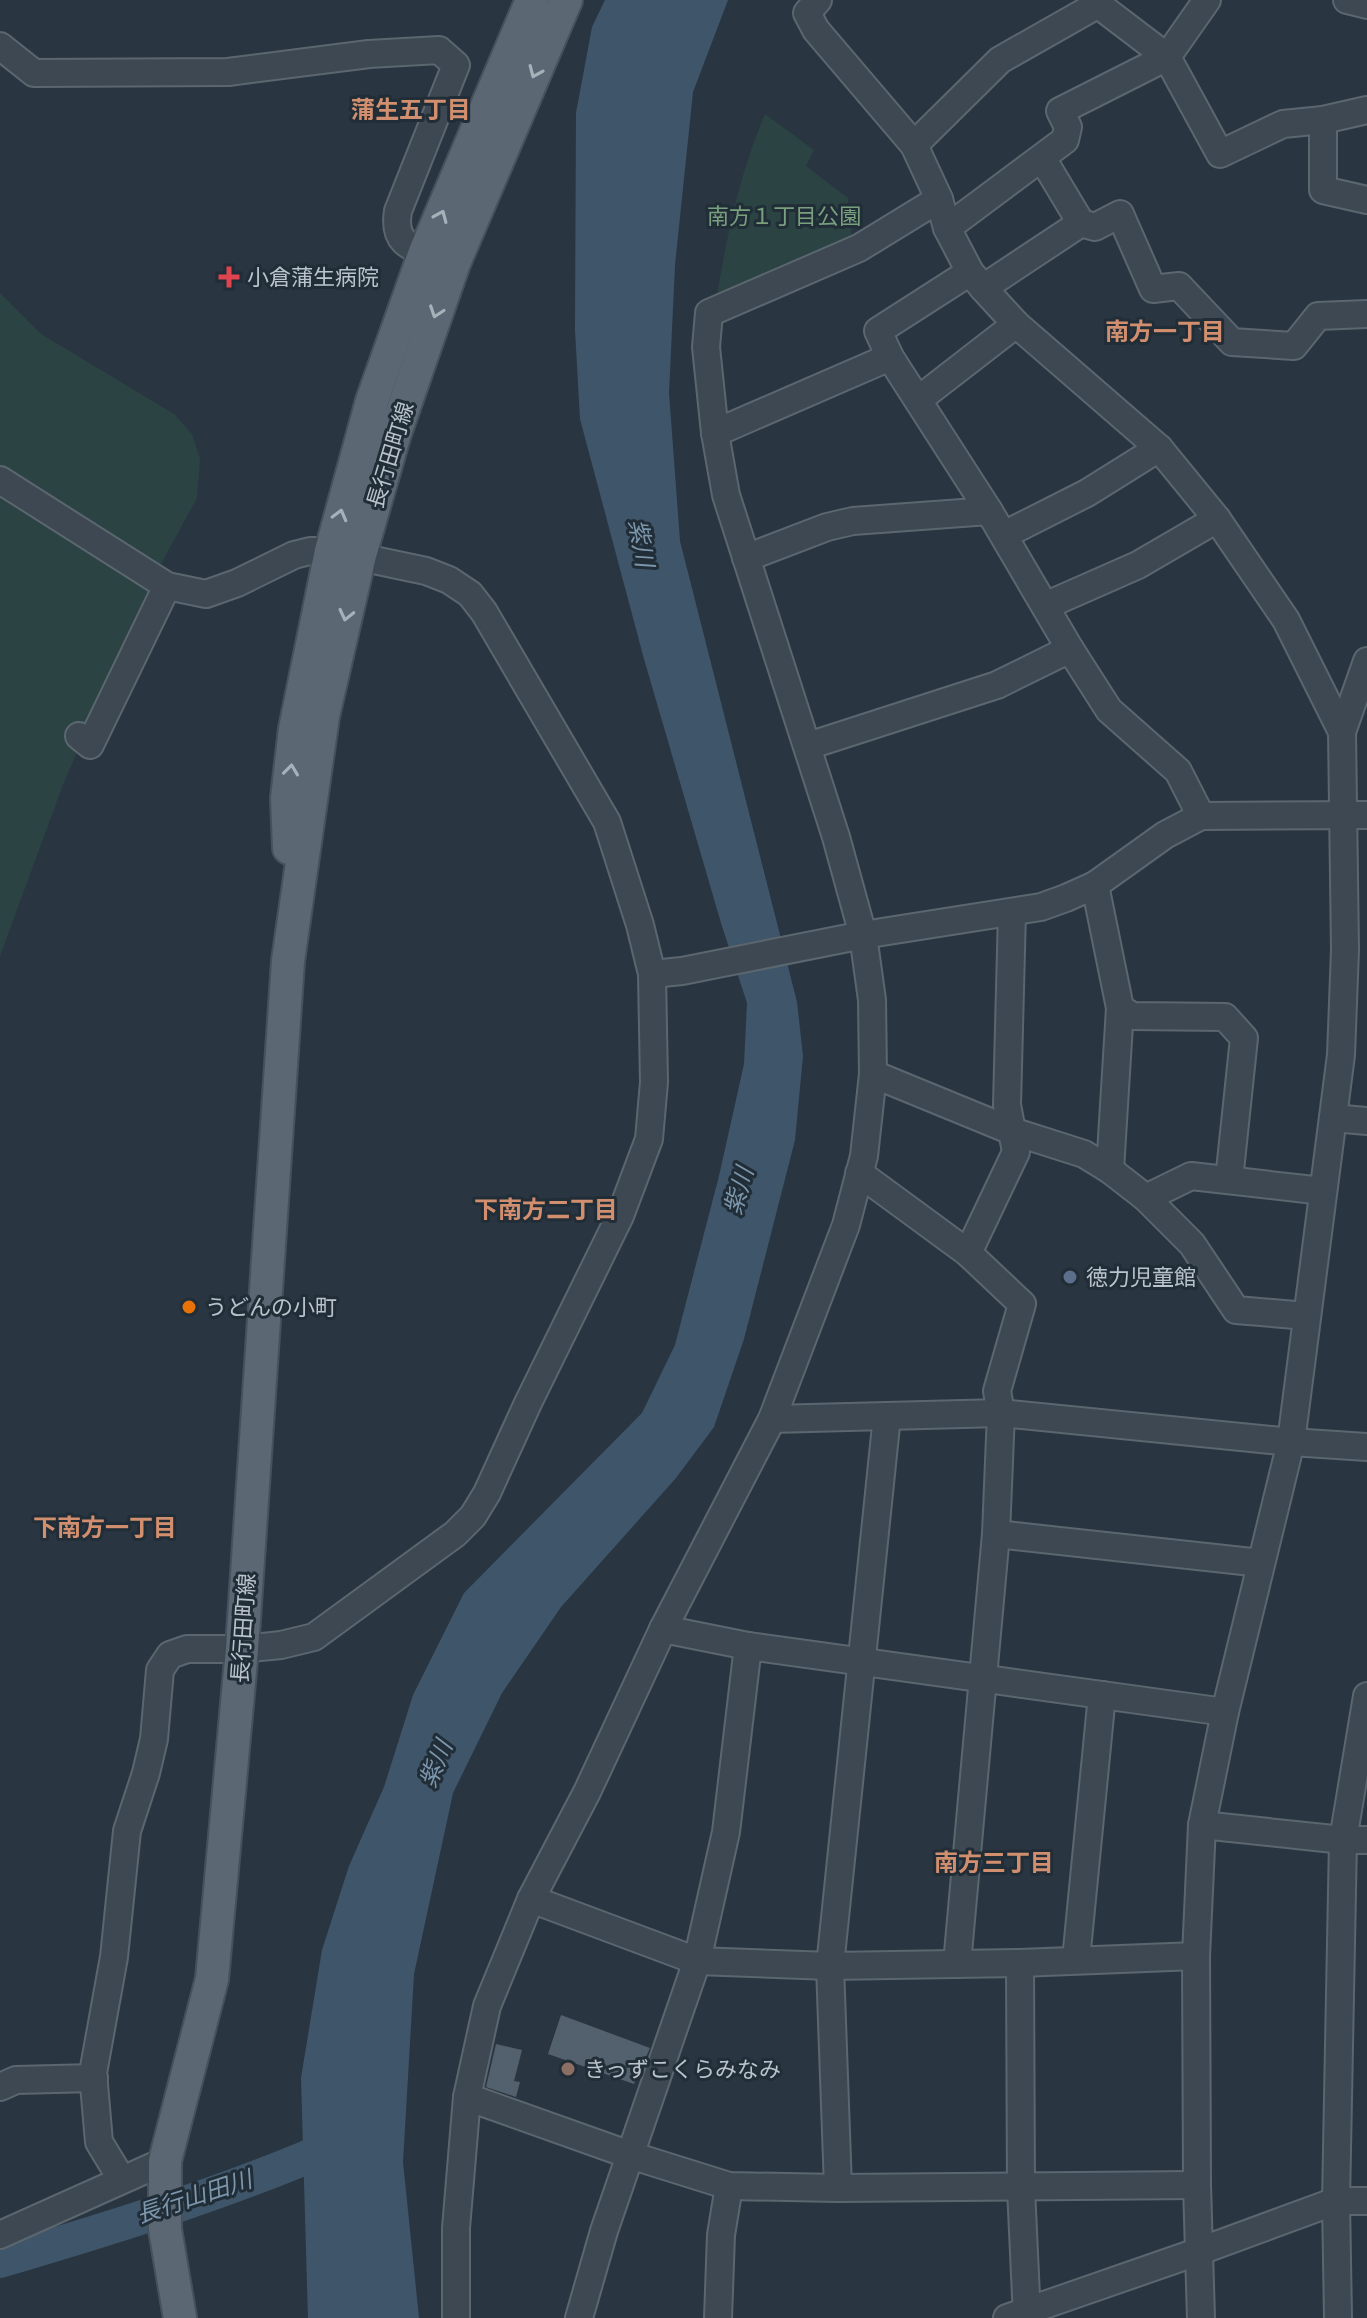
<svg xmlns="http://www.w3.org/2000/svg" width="1367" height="2318" viewBox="0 0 1367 2318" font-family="'Fira Sans Condensed','Noto Sans JP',sans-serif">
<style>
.green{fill:#2b4343}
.water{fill:#3f566a}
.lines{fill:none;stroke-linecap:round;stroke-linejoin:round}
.river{stroke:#3f566a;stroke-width:34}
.building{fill:#52616d}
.minor-casing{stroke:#5b666f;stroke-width:30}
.major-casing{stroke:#46515b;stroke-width:36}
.minor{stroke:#3d4852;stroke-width:26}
.major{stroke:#5b6772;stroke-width:32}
.oneway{stroke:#a7b1ba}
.health-dot{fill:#e0444e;stroke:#212d37;stroke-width:3}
.service-dot{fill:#5c6f8a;stroke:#212d37;stroke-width:3}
.food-dot{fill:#e8710a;stroke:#212d37;stroke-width:3}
.education-dot{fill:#8d6e63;stroke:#212d37;stroke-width:3}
.labels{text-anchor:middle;stroke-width:6;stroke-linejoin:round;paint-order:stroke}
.park-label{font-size:22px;fill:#79a07e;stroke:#212d37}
.poi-label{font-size:22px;fill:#bac3cc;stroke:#212d37;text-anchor:start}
.street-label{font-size:22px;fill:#bac3cc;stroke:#212d37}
.neighbourhood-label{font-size:24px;font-weight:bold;fill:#d18f6f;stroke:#212d37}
.water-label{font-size:24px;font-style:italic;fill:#7c96ac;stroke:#212d37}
</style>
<rect width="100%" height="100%" fill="#293642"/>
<g class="green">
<path d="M765,114L814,150L806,166L848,198L852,241L717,296C728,230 739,176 765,114Z"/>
<path d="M0,293L41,334L174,414L192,434L200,459L197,498L156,573L64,782L0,956Z"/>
</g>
<path class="water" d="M605,0H728L693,92L675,265L669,393L680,541L797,1002L803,1056L795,1140L744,1339L714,1427L676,1478L561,1607L502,1693L453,1793L414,1974L403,2162L419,2318H308L301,2078L322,1950L349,1866L384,1787L413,1695L464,1593L642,1413L675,1345L719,1176L744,1064L747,1003L721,923L644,659L580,419L575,330L576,113L592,27Z"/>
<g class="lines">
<path class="river" d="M0,2261C115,2227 238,2189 347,2140"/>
</g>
<g class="building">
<path d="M561,2015L650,2048L634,2084L548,2054Z"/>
<path d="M496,2044L522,2050L514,2081L520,2082L516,2097L486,2087Z"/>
</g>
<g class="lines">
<g class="minor-casing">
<g id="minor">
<path d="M818,0L807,13L816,30L914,145L939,199L947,228L970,272L983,288L1016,324L1159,448L1217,519L1286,620L1342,732"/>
<path d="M1092,0L1167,57L1220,154L1283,124L1323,120L1367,110"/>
<path d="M1347,0L1367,5"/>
<path d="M0,46L34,73L228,72L369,54L439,50L456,65L398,211C392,247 415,248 443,259"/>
<path d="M1323,120V190L1367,200"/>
<path d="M914,145L1000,60L1097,5"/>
<path d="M1081,223L1095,227L1120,214L1153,289L1179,286L1232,342L1294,346L1318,316L1367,314"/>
<path d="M947,228L1065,140L1068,127L1060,111L1167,57L1207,0"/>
<path d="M970,272L878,331L890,357L989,511L1070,649L1109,710L1178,771L1201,816"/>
<path d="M983,288L1081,223L1042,158"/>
<path d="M918,400L1016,324"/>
<path d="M715,433L890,357"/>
<path d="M0,480L167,586L206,594L237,583L294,555L310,551H331L426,571L449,580L470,594L484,612L607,822L640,925L652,974L654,1082L649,1139L620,1216L528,1403L487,1493L473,1516L455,1534L314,1637L281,1645L242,1649H187L170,1655L160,1670L154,1739L146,1773L127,1831L114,1957L93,2073L99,2142L122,2180"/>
<path d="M1004,535L1087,493L1159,448"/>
<path d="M746,558L827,527L853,521L989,511"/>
<path d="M1045,606L1138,565L1217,519"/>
<path d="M79,736L90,745L167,586"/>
<path d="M808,746L997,685L1070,649"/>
<path d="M1095,885L1120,1008L1132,1016L1225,1017L1244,1038L1229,1180"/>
<path d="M652,974L682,971L863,935L1041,907L1066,898L1095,885L1165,835L1201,816L1367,815"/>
<path d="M873,1074L1012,1131L1084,1154L1110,1170L1146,1198L1192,1244L1236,1310L1307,1316"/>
<path d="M1333,1118L1367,1121"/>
<path d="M1110,1170L1120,1008"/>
<path d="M859,1173L968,1253L1022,1304L997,1391L1001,1413L996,1534L957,1964"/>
<path d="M1146,1198L1191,1176L1323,1191"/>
<path d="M968,1253L1016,1152L1007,1105L1012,912"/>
<path d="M772,1419L1001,1413L1291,1442L1367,1447"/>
<path d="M996,1534L1261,1563"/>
<path d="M663,1629L748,1646L1225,1712"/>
<path d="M1202,1825L1343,1840H1367"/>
<path d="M531,1899L697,1961L830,1966L1020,1963L1196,1956"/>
<path d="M1076,1960L1102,1695"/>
<path d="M1020,1963L1021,2188L1027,2318"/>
<path d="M0,2087L16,2080L94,2078"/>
<path d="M467,2097L630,2155L729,2186L838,2188L1197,2185"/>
<path d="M838,2188L830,1966L887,1416"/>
<path d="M0,2235L165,2161"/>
<path d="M456,2318V2228L467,2097L487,2006L531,1899L587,1792L663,1629L772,1419L846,1225L864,1156L873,1074L872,1000L863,935L836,837L726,495L715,433L706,347L709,313L859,248L939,199"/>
<path d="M579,2318L604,2231L697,1961L726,1832L748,1646"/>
<path d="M718,2318L721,2235L729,2186"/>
<path d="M1007,2318L1200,2251L1336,2201H1367"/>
<path d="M1201,2318L1197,2185L1196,1956L1202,1825L1225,1712L1291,1442L1341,1055L1345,950L1342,732L1367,661"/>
<path d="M1338,2318L1336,2201L1343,1840L1367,1696"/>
</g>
</g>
<g class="major-casing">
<g id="major">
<path d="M289,848L287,798L295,729L331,551L372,401L425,252L532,0"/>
<path d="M180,2318L165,2229V2161L212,1979L242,1649L288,961L323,716L360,555L395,433L454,263L566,0"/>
</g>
</g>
<use href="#minor" class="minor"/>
<use href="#major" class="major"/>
</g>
<defs><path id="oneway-chevron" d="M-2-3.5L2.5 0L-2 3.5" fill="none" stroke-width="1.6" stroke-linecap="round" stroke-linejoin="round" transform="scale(2)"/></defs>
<g class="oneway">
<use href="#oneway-chevron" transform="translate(535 72) rotate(113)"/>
<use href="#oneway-chevron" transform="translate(441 216) rotate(-67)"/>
<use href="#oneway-chevron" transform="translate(436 312) rotate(109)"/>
<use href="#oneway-chevron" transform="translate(340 515) rotate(-75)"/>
<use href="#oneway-chevron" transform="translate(346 615) rotate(103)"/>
<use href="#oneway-chevron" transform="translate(291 770) rotate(-83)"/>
</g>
<path class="health-dot" d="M225 265h8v8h8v8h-8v8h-8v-8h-8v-8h8z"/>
<circle class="service-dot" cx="1070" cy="1277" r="8"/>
<circle class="food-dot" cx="189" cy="1307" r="8"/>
<circle class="education-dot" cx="568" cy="2069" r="8"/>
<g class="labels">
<g class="park-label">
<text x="784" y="224">南方１丁目公園</text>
</g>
<g class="poi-label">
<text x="247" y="285">小倉蒲生病院</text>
<text x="1086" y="1285">徳力児童館</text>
<text x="205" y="1315">うどんの小町</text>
<text x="584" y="2077">きっずこくらみなみ</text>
</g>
<g class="street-label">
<text transform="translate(390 455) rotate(-73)" y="8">長行田町線</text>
<text transform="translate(243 1628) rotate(-86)" y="8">長行田町線</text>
</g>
<g class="neighbourhood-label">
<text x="411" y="118">蒲生五丁目</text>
<text x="1165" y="340">南方一丁目</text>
<text x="546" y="1218">下南方二丁目</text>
<text x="105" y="1536">下南方一丁目</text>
<text x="994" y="1871">南方三丁目</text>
</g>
<g class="water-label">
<text transform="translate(641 543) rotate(80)" y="8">紫川</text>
<text transform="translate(739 1191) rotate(-74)" y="8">紫川</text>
<text transform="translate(436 1764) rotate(-67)" y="8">紫川</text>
<text transform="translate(194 2197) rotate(-18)" y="8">長行山田川</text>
</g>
</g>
</svg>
